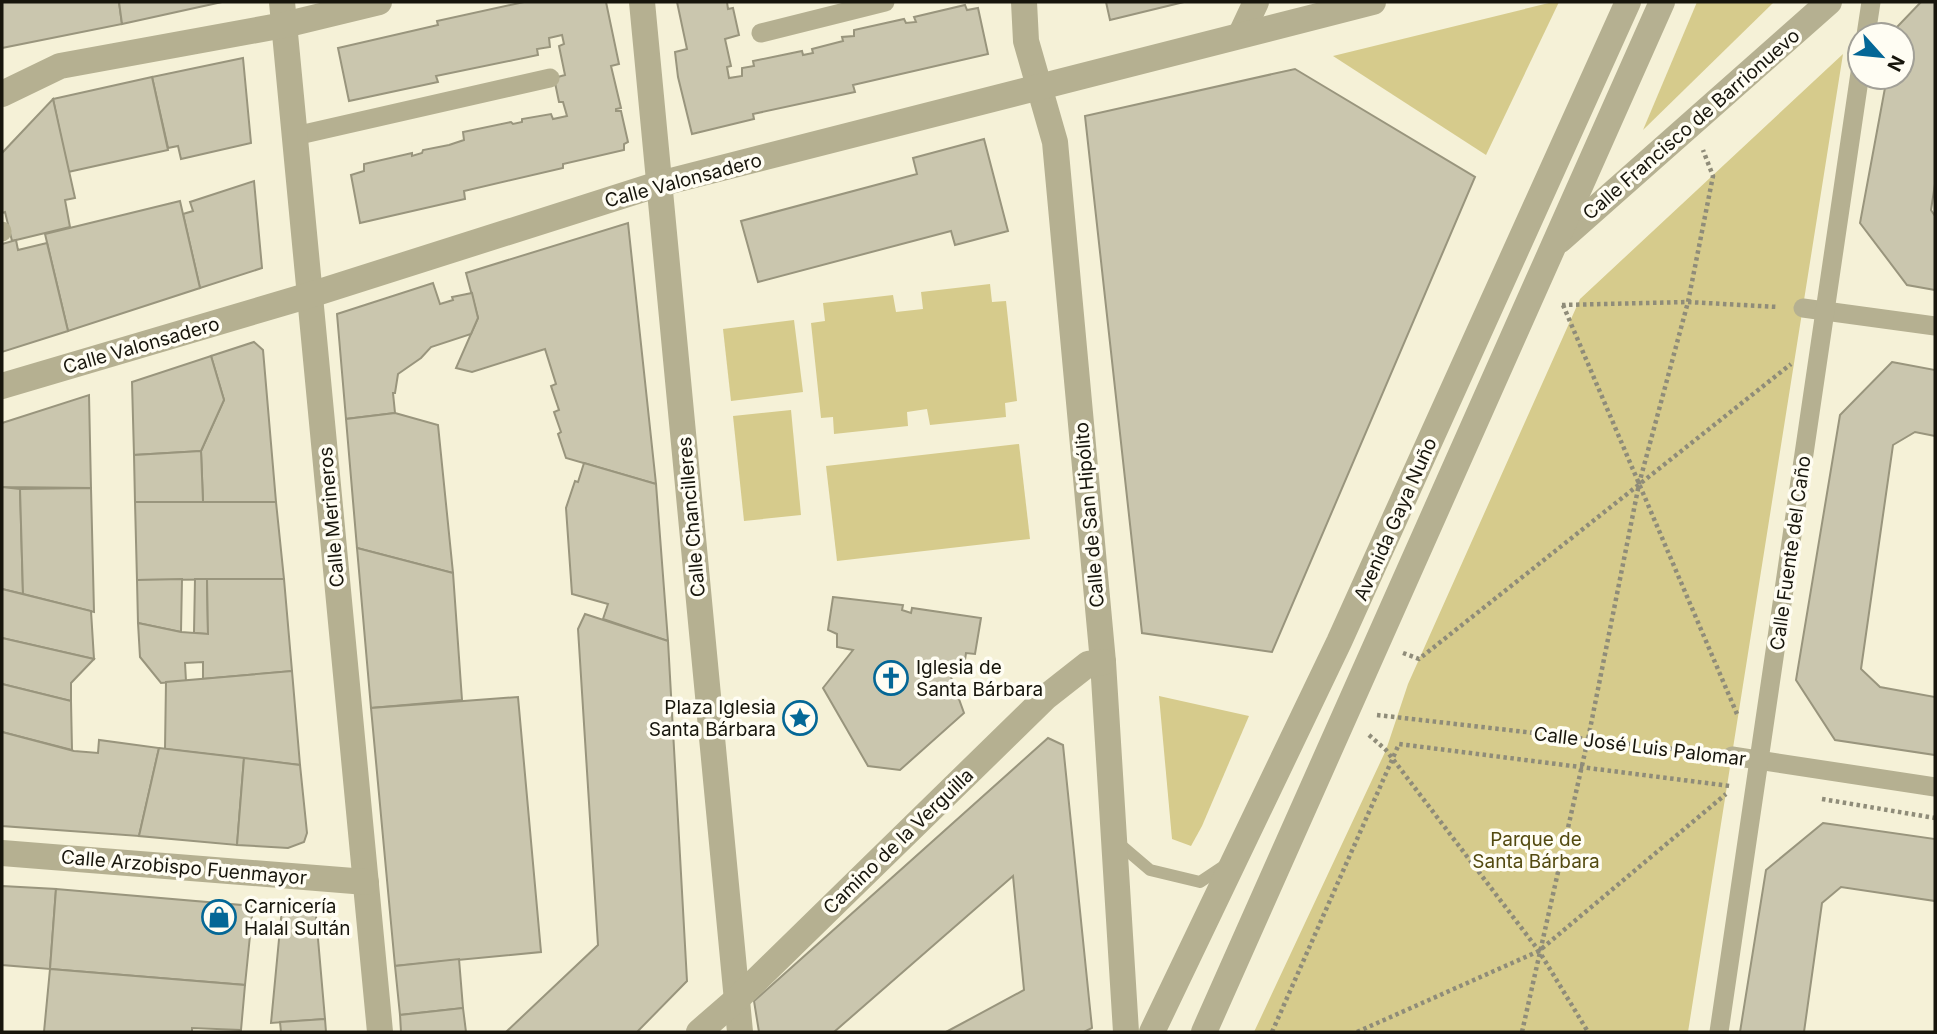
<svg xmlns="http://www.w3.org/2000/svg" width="1937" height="1034" viewBox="0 0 1937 1034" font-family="Inter,sans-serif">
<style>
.green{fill:#d6cb8c}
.building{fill:#cac6ae;stroke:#99957d;stroke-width:2}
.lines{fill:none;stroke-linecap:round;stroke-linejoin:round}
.path{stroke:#8f8c79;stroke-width:4.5;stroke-dasharray:3.5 3.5;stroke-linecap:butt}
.service{stroke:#b5b091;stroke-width:12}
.pedestrian{stroke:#b5b091;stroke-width:19}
.minor{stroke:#b5b091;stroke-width:26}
.labels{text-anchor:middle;stroke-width:7;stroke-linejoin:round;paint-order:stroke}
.street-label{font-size:19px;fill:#17150c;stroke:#fffdf3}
.poi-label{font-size:19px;fill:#17150c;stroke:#fffdf3;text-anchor:start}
.park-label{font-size:19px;fill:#534a10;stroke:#fffdf3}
</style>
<rect width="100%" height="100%" fill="#f5f1d7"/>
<g class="green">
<path d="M1553,2H1559L1486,155L1333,56Z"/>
<path d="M1697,2H1774L1643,130Z"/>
<path d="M1843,54L1688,1032H1254L1386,750L1408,684L1580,299Z"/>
<path d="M990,284L992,302L1006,301L1017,401L1005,403L1006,417L930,425L927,409L907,412L908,426L834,434L833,417L821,418L811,323L825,321L823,303L893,295L896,312L923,309L921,292Z"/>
<path d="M794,320L803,392L731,401L723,329Z"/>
<path d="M791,410L801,515L744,521L733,416Z"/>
<path d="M1019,444L1030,539L837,561L826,466Z"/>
<path d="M1159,696L1249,716L1202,826L1191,846L1172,839Z"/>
</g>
<g class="building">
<path d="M2,2H119L122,24L2,48Z"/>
<path d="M119,2H222L122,24Z"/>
<path d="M524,2H606L619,64L611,66L621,108L616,109V111H621L628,142L624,144V150L563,164V168L464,191L465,199L360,223L351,175L364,171V164L412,153V156L422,153L423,150L449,145L464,140L463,132L511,122L513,124L522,122V119L551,114L553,119L567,116L563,102H559L554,78L565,75L559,46L564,44L562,35L549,38L550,47L537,49L538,55L436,76L438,82L349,101L338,48L438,25L437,21Z"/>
<path d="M677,2H727L728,9L733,8L739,35L725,39L731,66L727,67L729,78L742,76V68L754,66L753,61L802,51L803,55L813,53L812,49L843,41L842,37L854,36V30L904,19L906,23L916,22L914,17L965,5L967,10L978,8L988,54L853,85L855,92L753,114L754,119L692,134L678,77L675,52L687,49Z"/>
<path d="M1106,2H1184L1110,20Z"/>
<path d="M1921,2H1935V184L1931,210L1935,216V290L1907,285L1860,223L1887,77H1902V35H1895L1897,27Z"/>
<path d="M243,58L251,143L181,159L178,146L168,148L152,77Z"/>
<path d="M1295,69L1475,177L1272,652L1142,633L1085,116Z"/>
<path d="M152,77L168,150L68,172L53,99Z"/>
<path d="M53,99L75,198L65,200L70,227L12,241L5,212L2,213V153Z"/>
<path d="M984,139L1008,231L955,245L951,231L758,282L741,221L917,174L913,158Z"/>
<path d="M254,181L262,268L200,288L183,214L193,211L190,202Z"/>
<path d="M180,201L200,288L68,331L45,234Z"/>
<path d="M628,223L656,484L566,458L558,434L561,432L554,412L559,410L551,386L556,384L545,349L472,372L456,368L478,318L466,273Z"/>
<path d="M16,240L18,250L47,243L68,331L2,352V244Z"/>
<path d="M433,283L440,304L453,300L452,297L472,293L478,318L471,334L431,347L421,358L398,374L395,393H393L395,413L346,419L337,314Z"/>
<path d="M254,342L263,350L276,502H203L201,451L224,400L211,356Z"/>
<path d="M211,356L224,400L201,451L134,455L132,382Z"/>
<path d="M1892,362L1935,370V436L1915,432L1893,445L1861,669L1880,687L1935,697V755L1835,740L1796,680L1840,415Z"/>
<path d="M89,395L91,488L2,487V423Z"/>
<path d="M395,413L438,425L453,573L357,548L346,419Z"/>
<path d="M201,451L203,502H135L134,455Z"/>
<path d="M584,463L656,484L668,641L603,619L608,604L572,594L566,508L575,481L578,482Z"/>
<path d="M2,487L20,489L23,594L2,589Z"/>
<path d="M91,488L94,612L23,594L20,489Z"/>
<path d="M135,502H276L284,579L137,580Z"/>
<path d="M357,548L453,573L462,700L371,708Z"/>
<path d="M182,579L181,632L138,623L137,580Z"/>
<path d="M195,579H207L208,634L194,633Z"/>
<path d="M207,579H284L292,671L203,679V662L185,663L186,681L161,683L140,657L138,623L181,632L208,634Z"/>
<path d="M2,589L91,611L94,659L2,638Z"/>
<path d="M833,597L903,605L902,610L911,613L912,608L981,618L975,654L966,653L964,667L947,666L964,713L900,770L868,766L823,688L853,650L837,647V634L828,630Z"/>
<path d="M585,614L668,641L687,981L637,1032H506L598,945L578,629Z"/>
<path d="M2,638L94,659L71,683V701L2,684Z"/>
<path d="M292,671L300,765L165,749L166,682Z"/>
<path d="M2,684L71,701L72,750L2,732Z"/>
<path d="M518,697L541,952L395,966L371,708Z"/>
<path d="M2,732L74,751L98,753L99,740L159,748L139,836L2,826Z"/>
<path d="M1048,738L1063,745L1092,1028L1084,1032H946L1024,990L1013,876L834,1032H759L754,1001Z"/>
<path d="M159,748L244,758L237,845L139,836Z"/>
<path d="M244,758L300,765L307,833L304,842L288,848L237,845Z"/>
<path d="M1823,823L1935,839V901L1841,887L1822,903L1804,1032H1740L1766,870Z"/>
<path d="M2,886L56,889L50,969L2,965Z"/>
<path d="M56,889L253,906L245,985L50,969Z"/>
<path d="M282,908L309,911L316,916L325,1019L271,1023Z"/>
<path d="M459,959L463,1008L400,1015L395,966Z"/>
<path d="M50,969L245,985L241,1030L192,1028V1032H44Z"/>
<path d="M463,1008L466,1032H401L400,1015Z"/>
<path d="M325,1019L326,1032H281L280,1022Z"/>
</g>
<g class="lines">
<g class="path">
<path d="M1562,305L1688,302L1778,307"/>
<path d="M1563,305L1737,714"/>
<path d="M1403,653L1419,659L1791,364"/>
<path d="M1377,715L1709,753"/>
<path d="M1369,735L1386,750L1539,951L1588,1032"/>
<path d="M1822,799L1935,818"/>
<path d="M1272,1032L1399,744L1730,786"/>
<path d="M1357,1032L1539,951L1726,794"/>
<path d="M1522,1032L1588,739L1639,484L1688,302L1713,176L1703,150"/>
</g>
<path class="service" d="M1116,841L1150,870L1200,882L1227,864"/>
<g class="pedestrian">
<path d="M761,33L885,2"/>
<path d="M1866,35L1871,2"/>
<path d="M295,136L550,78"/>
<path d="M2,232V231"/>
<path d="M1803,308L1935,326"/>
<path d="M1732,756L1935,787"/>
<path d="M1719,1032L1860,73"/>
</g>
<g class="minor">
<path d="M282,2L380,1032"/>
<path d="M642,2L740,1032"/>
<path d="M1024,2L1026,41L1055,142L1103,662L1126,1032"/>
<path d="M1241,34L1256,2"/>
<path d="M2,94L60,66L284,25L379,2"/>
<path d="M1560,240L1829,2"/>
<path d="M2,386L310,295L659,184L1373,2"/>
<path d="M2,853L366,882"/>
<path d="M699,1032L737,999L1046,697L1088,664L1103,662"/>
<path d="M1152,1032L1339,642L1628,2"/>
<path d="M1204,1032L1662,2"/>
</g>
</g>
<defs>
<g id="church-ring" transform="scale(1.75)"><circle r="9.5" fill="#fffdf3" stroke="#046796" stroke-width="1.5"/><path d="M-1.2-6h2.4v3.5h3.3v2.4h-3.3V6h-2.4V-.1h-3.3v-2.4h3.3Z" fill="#046796"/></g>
<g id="sight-ring" transform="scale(1.75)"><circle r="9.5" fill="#fffdf3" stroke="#046796" stroke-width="1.5"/><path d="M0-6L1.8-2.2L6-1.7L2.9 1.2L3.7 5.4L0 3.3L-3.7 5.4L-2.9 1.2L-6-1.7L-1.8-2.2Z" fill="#046796"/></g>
<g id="shop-ring" transform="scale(1.75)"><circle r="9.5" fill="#fffdf3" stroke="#046796" stroke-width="1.5"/><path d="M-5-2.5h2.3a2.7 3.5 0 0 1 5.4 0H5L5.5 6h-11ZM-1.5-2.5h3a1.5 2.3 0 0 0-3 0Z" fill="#046796"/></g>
</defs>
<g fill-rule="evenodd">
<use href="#church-ring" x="891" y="678"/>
<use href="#sight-ring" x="800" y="718"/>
<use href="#shop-ring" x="219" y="917"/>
</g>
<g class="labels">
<g class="street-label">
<text transform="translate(1691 124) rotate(-41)" y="7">Calle Francisco de Barrionuevo</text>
<text transform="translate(683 180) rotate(-15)" y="7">Calle Valonsadero</text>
<text transform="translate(141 345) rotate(-16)" y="7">Calle Valonsadero</text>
<text transform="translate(1089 515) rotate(-95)" y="7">Calle de San Hipólito</text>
<text transform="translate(331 517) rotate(-95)" y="7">Calle Merineros</text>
<text transform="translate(691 517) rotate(-95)" y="7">Calle Chancilleres</text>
<text transform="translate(1395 519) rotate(-66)" y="7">Avenida Gaya Nuño</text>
<text transform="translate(1790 553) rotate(-82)" y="7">Calle Fuente del Caño</text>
<text transform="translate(1640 746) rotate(7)" y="7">Calle José Luis Palomar</text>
<text transform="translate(898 841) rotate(-44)" y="7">Camino de la Verguilla</text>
<text transform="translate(184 867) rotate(5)" y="7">Calle Arzobispo Fuenmayor</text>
</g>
<g class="poi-label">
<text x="916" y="674">Iglesia de<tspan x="916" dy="22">Santa Bárbara</tspan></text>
<text x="776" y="714" text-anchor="end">Plaza Iglesia<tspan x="776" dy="22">Santa Bárbara</tspan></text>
<text x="244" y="913">Carnicería<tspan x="244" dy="22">Halal Sultán</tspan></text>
</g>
<g class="park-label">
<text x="1536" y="846">Parque de<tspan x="1536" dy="22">Santa Bárbara</tspan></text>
</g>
</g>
<rect width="1937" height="1034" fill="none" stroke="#17150c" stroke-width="7"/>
<g transform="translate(1881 56) rotate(117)"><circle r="33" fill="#fffdf3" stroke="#a2a097" stroke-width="2"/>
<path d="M0-5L12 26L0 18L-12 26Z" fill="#046796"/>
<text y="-10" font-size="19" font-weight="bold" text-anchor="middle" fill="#17150c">N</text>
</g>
</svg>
